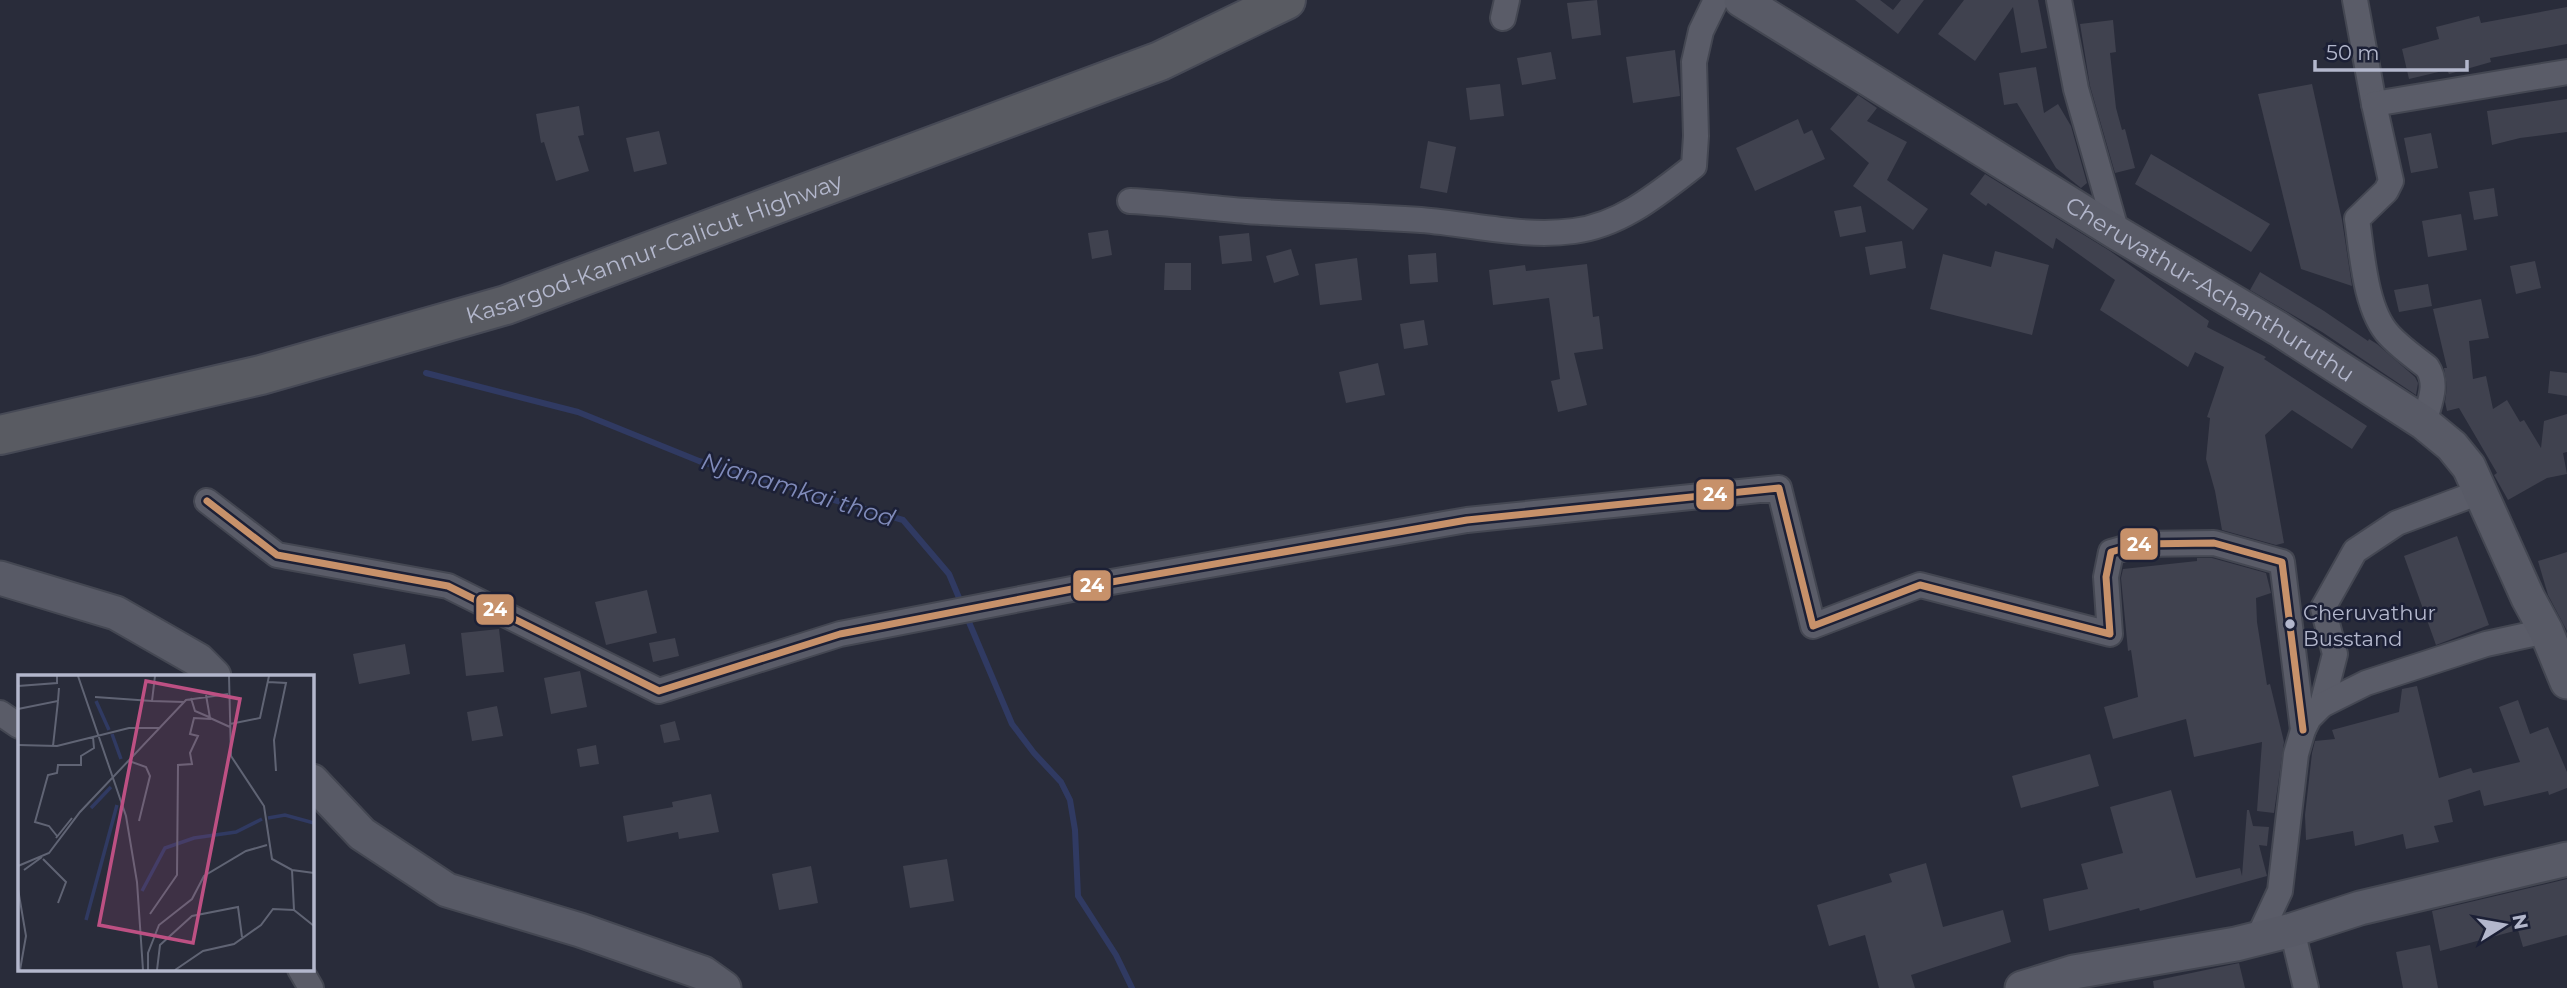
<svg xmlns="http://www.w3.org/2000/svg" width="2567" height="988" viewBox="0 0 2567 988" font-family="Montserrat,sans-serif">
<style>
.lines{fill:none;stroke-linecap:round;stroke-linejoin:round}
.stream{stroke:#303a62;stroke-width:6}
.building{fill:#40424f}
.minor-casing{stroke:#444752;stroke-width:28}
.secondary-casing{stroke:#444752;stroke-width:37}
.trunk-casing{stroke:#464955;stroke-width:42}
.minor{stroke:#5a5c68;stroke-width:24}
.secondary{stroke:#585a66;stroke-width:33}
.trunk{stroke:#595b62;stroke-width:38}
.bus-1-casing{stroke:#1c2036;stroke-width:12}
.bus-1{stroke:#c7916a;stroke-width:7}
.bus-dot{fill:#b3b7cc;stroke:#1c2036;stroke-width:2.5}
.labels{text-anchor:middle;stroke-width:5;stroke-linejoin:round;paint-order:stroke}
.bus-label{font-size:21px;fill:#b3b7cc;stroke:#1c2036;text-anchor:start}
.street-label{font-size:23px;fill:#b3b7cc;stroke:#1c2036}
.water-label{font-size:24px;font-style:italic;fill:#808bba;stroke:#1c2036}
.inset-river{fill:none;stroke:#303a62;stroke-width:3.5}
.inset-road{fill:none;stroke:#606474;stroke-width:2}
.view{fill:#bd5083;fill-opacity:0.15;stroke:#bd5083;stroke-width:3.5}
.inset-edge{fill:none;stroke:#b3b7cc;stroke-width:3.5}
.line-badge{stroke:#1c2036;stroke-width:2.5}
.badge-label{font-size:19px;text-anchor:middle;font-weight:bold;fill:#fff}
</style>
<rect width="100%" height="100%" fill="#292c3a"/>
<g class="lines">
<g class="stream">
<path d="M426,373L578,412L699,461L903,520L949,574L962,605"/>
<path d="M966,615L1012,724L1034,753L1061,782L1070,800L1075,830L1078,896L1116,955L1132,988"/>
</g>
</g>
<g class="building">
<path d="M1597,0L1601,35L1572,39L1567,3Z"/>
<path d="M1855,0H1880L1893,10L1901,0H1924L1898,34Z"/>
<path d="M1964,0H2038L2047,48L2021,53L2013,7L1975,61L1938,34Z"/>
<path d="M2567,7V44L2490,58L2491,62L2449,74L2447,70L2409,79L2402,49L2439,39L2436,27L2479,16L2481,23Z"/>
<path d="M2113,20L2116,52L2110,53L2116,108L2122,130L2125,129L2135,168L2115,173L2090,86L2080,24Z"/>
<path d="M1675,50L1680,96L1633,103L1626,57Z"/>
<path d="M1551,52L1556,79L1522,85L1517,58Z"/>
<path d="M2036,67L2044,113L2058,104L2071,126L2087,183L2081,188L2056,168L2017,103L2004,105L1999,73Z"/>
<path d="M1500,84L1504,116L1470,120L1466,88Z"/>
<path d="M2312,84L2342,220L2352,286L2301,269L2258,94Z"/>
<path d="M1858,95L1877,108L1867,121L1907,142L1887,180L1928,209L1913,230L1853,186L1869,163L1830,129Z"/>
<path d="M2567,99V132L2520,138L2492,145L2487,111Z"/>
<path d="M579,106L584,135L578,136L589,171L556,181L544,142L541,143L536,114Z"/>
<path d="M1798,119L1804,134L1812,130L1825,159L1755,191L1736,148Z"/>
<path d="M659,131L667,164L634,172L626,138Z"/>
<path d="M2431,133L2438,168L2411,173L2404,138Z"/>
<path d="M1428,141L1456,147L1447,193L1420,188Z"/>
<path d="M2151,154L2270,224L2251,252L2135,184Z"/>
<path d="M1985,174L2110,251L2209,321L2207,327L2266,357L2264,359L2367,426L2352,449L2292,410L2265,435L2284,543L2276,545L2222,530L2215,491L2206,459L2210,418L2207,417L2224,367L2195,352L2188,367L2100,310L2115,280L2056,238L2053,249L1988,203L1986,206L1970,194Z"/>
<path d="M2494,188L2498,216L2474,220L2469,192Z"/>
<path d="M1861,206L1866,232L1840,237L1834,211Z"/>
<path d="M2461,214L2467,250L2428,257L2422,221Z"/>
<path d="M1108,230L1112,255L1092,259L1088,233Z"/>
<path d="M1249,233L1252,261L1222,264L1219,236Z"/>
<path d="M1902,241L1906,268L1870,275L1865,247Z"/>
<path d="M1291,249L1299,275L1274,283L1266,256Z"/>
<path d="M1995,251L2049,265L2032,335L1930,309L1943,254L1991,267Z"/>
<path d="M1436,253L1438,282L1410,284L1408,255Z"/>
<path d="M1357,258L1362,300L1320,305L1315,264Z"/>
<path d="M2535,261L2541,288L2516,294L2510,266Z"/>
<path d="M1165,263H1191V290H1164Z"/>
<path d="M1587,264L1593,317L1599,316L1603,349L1574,353L1587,405L1558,412L1551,381L1560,379L1549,298L1493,305L1489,270L1525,265L1526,271Z"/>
<path d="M2260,272L2324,311L2368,341L2369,339L2377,344L2415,377L2418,383L2416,395L2322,332L2250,290Z"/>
<path d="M2428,284L2432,306L2399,312L2394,290Z"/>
<path d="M2481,299L2489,338L2469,341L2473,379L2486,376L2493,409L2507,400L2520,422L2524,420L2541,448L2544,421L2567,414V452L2563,453L2567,474L2547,478L2508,500L2494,475L2497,473L2459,408L2447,411L2445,402L2447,387L2444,368H2447L2433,309Z"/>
<path d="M1424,320L1428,345L1404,349L1400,324Z"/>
<path d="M1378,363L1385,395L1346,403L1339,372Z"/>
<path d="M2550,371L2567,373V396L2548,393Z"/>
<path d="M2457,536L2489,625L2436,645L2404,556Z"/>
<path d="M2567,552V631L2548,595L2538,561Z"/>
<path d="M2197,558H2212L2266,573L2271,593L2256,598L2257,622L2267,685L2270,684L2284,742L2274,813L2257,811L2262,742L2194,757L2186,719L2113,739L2104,707L2138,697L2131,650L2128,651L2121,578L2123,569L2197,561Z"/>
<path d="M647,590L657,633L606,645L595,602Z"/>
<path d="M499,629L504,672L466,676L461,633Z"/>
<path d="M675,638L679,656L653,662L649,643Z"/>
<path d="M405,644L410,674L359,684L353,654Z"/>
<path d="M580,671L587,707L551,714L544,678Z"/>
<path d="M2417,686L2439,778L2471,768L2473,773L2520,762L2499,707L2518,700L2530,734L2548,727L2567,772V788L2549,795L2548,791L2484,806L2480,790L2448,800L2453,822L2434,826L2439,842L2406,849L2403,834L2355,846L2353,831L2306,840L2305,815L2312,753L2315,741L2335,739L2332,730L2399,712L2402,689Z"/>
<path d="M497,706L503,736L472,741L467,712Z"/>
<path d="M675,721L680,740L664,743L660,725Z"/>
<path d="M596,745L599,764L580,767L577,749Z"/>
<path d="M2090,754L2099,786L2021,808L2012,776Z"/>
<path d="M2171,790L2196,878L2240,868L2242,876L2247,810H2249L2253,826L2269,827L2267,846L2259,845L2267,876L2140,911L2139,908L2049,931L2043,899L2088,889L2081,864L2123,853L2110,807Z"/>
<path d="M711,794L719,832L679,839L678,832L627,842L623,816L673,807L672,802Z"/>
<path d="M947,859L954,901L910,908L903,866Z"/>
<path d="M1926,863L1943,927L2003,910L2011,942L1911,975L1915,988H1879L1865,935L1829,946L1817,905L1892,882L1889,874Z"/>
<path d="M811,866L818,903L779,910L772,874Z"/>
<path d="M2567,879V935L2523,947L2518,930L2440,951L2432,911Z"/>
<path d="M2430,945L2438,988H2403L2396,952Z"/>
<path d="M2239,963L2245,988H2154L2153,981Z"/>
</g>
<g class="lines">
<g class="minor-casing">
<g id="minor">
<path d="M2059,0L2076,89L2117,233"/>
<path d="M2355,0L2374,104"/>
<path d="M1503,18L1507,0"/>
<path d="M1130,201C1169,203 1208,208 1246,211C1305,215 1363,216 1421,220C1472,224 1523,238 1574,231C1621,225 1658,194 1694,166L1696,136L1694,62L1701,31L1716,0"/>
<path d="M2424,423C2429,403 2439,385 2427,367C2414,357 2400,347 2389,335C2365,310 2362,252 2357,219L2386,191L2391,181L2374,104L2567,72"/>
<path d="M207,501L277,555L448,586L659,691L840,634L1077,588L1467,520L1779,488L1813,626L1920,585L2110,634L2106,577L2111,552L2139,544L2214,543L2282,562L2303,730"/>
<path d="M2322,705L2335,654L2323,608L2355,551L2397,523L2480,492"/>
<path d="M0,713L19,726"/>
<path d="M2292,930L2306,988"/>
<path d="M2258,938L2280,891L2296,754L2303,730L2309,718L2322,705L2366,683L2486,644L2546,631"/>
<path d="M300,969L311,988"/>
</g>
</g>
<g class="secondary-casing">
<g id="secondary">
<path id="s1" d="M1741,0L2117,233L2279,329L2424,423L2452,446L2469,467L2528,598L2546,631L2567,682"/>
<path d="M0,578L116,613L198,660L214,676"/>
<path d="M312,781L362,834L447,890L580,930L703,973L724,988"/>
<path d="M2022,988L2074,972L2236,944L2292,930L2360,908L2567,859"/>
</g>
</g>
<g class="trunk-casing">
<g id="trunk">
<path id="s2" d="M0,435L261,375L506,305L1160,61L1286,0"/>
</g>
</g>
<use href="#minor" class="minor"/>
<use href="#secondary" class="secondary"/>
<use href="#trunk" class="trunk"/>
<g class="bus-1-casing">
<path id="bus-1" d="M207,501L277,555L448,586L659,691L840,634L1077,588L1467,520L1779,488L1813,626L1920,585L2110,634L2106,577L2111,552L2139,544L2214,543L2282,562L2303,730"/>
</g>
<use href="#bus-1" class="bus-1"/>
</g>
<circle class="bus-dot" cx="2290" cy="624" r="6"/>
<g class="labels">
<g class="bus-label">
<text x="2303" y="620">Cheruvathur<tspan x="2303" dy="26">Busstand</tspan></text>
</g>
<g class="street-label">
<text dy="8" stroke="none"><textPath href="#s2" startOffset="681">Kasargod-Kannur-Calicut Highway</textPath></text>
<text dy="8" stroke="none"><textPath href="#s1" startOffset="551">Cheruvathur-Achanthuruthu</textPath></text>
</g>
<g class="water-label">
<text transform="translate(798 490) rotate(17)" y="8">Njanamkai thod</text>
</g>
</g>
<g transform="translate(18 675)">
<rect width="296" height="296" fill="#292c3a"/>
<path class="inset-river" d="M78,26L91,55M94,59L103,84M73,133L93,112M250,143L267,140L296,148M124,216L147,173L176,163L218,157L244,144M68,245L99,130"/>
<path class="inset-road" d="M60,1L108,141L119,207L125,295M137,1L134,26L166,27M211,1L213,81L246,131L254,184L274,195L296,198M250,7L268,8L256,65L258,96M0,11L39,8V1M188,20L192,43L212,52M77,22L134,26M173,23L177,36L191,42M0,34L40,26L41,13M212,49L242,43L251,1M0,70L39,71L111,53H142M35,71L40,26M111,86L128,92L132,101L121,146M39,161L31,151L17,147L30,100L39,98L40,90H63V81L76,73L75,62M38,163L54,143M25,184L48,207L40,228M0,191L31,178L62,137L168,25L210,19M6,195L24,182M274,195L276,235L296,251M0,214L8,261L2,295M132,239L159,200L160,90L174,89L172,78L180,61L172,59L176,43L193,44M130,295V278L141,250L174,224L186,201L228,176L249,170M139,295L142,270L174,241L220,232L224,262M157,295L185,276L216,269L243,250L255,234L276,235"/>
<path class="view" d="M128,6L222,24L175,268L81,250Z"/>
<rect width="296" height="296" class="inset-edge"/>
</g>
<g class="line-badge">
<rect x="1695" y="478" width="40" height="33" rx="7" fill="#c7916a"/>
<rect x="2119" y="527" width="40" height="34" rx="7" fill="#c7916a"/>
<rect x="1072" y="569" width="40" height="33" rx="7" fill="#c7916a"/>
<rect x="475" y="593" width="40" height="33" rx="7" fill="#c7916a"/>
</g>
<g class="badge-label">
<text x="1715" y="501">24</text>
<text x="2139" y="551">24</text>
<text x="1092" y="592">24</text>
<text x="495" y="616">24</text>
</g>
<g transform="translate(2504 925) rotate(79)" stroke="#1c2036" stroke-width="5" paint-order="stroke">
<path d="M0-5L12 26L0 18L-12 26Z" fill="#b3b7cc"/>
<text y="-10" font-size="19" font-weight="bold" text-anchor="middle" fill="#b3b7cc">N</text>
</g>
<path d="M2315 60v10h152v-10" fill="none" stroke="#b3b7cc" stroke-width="3.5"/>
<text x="2326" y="60" font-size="21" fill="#b3b7cc" stroke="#1c2036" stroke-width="5" paint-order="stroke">50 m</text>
</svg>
